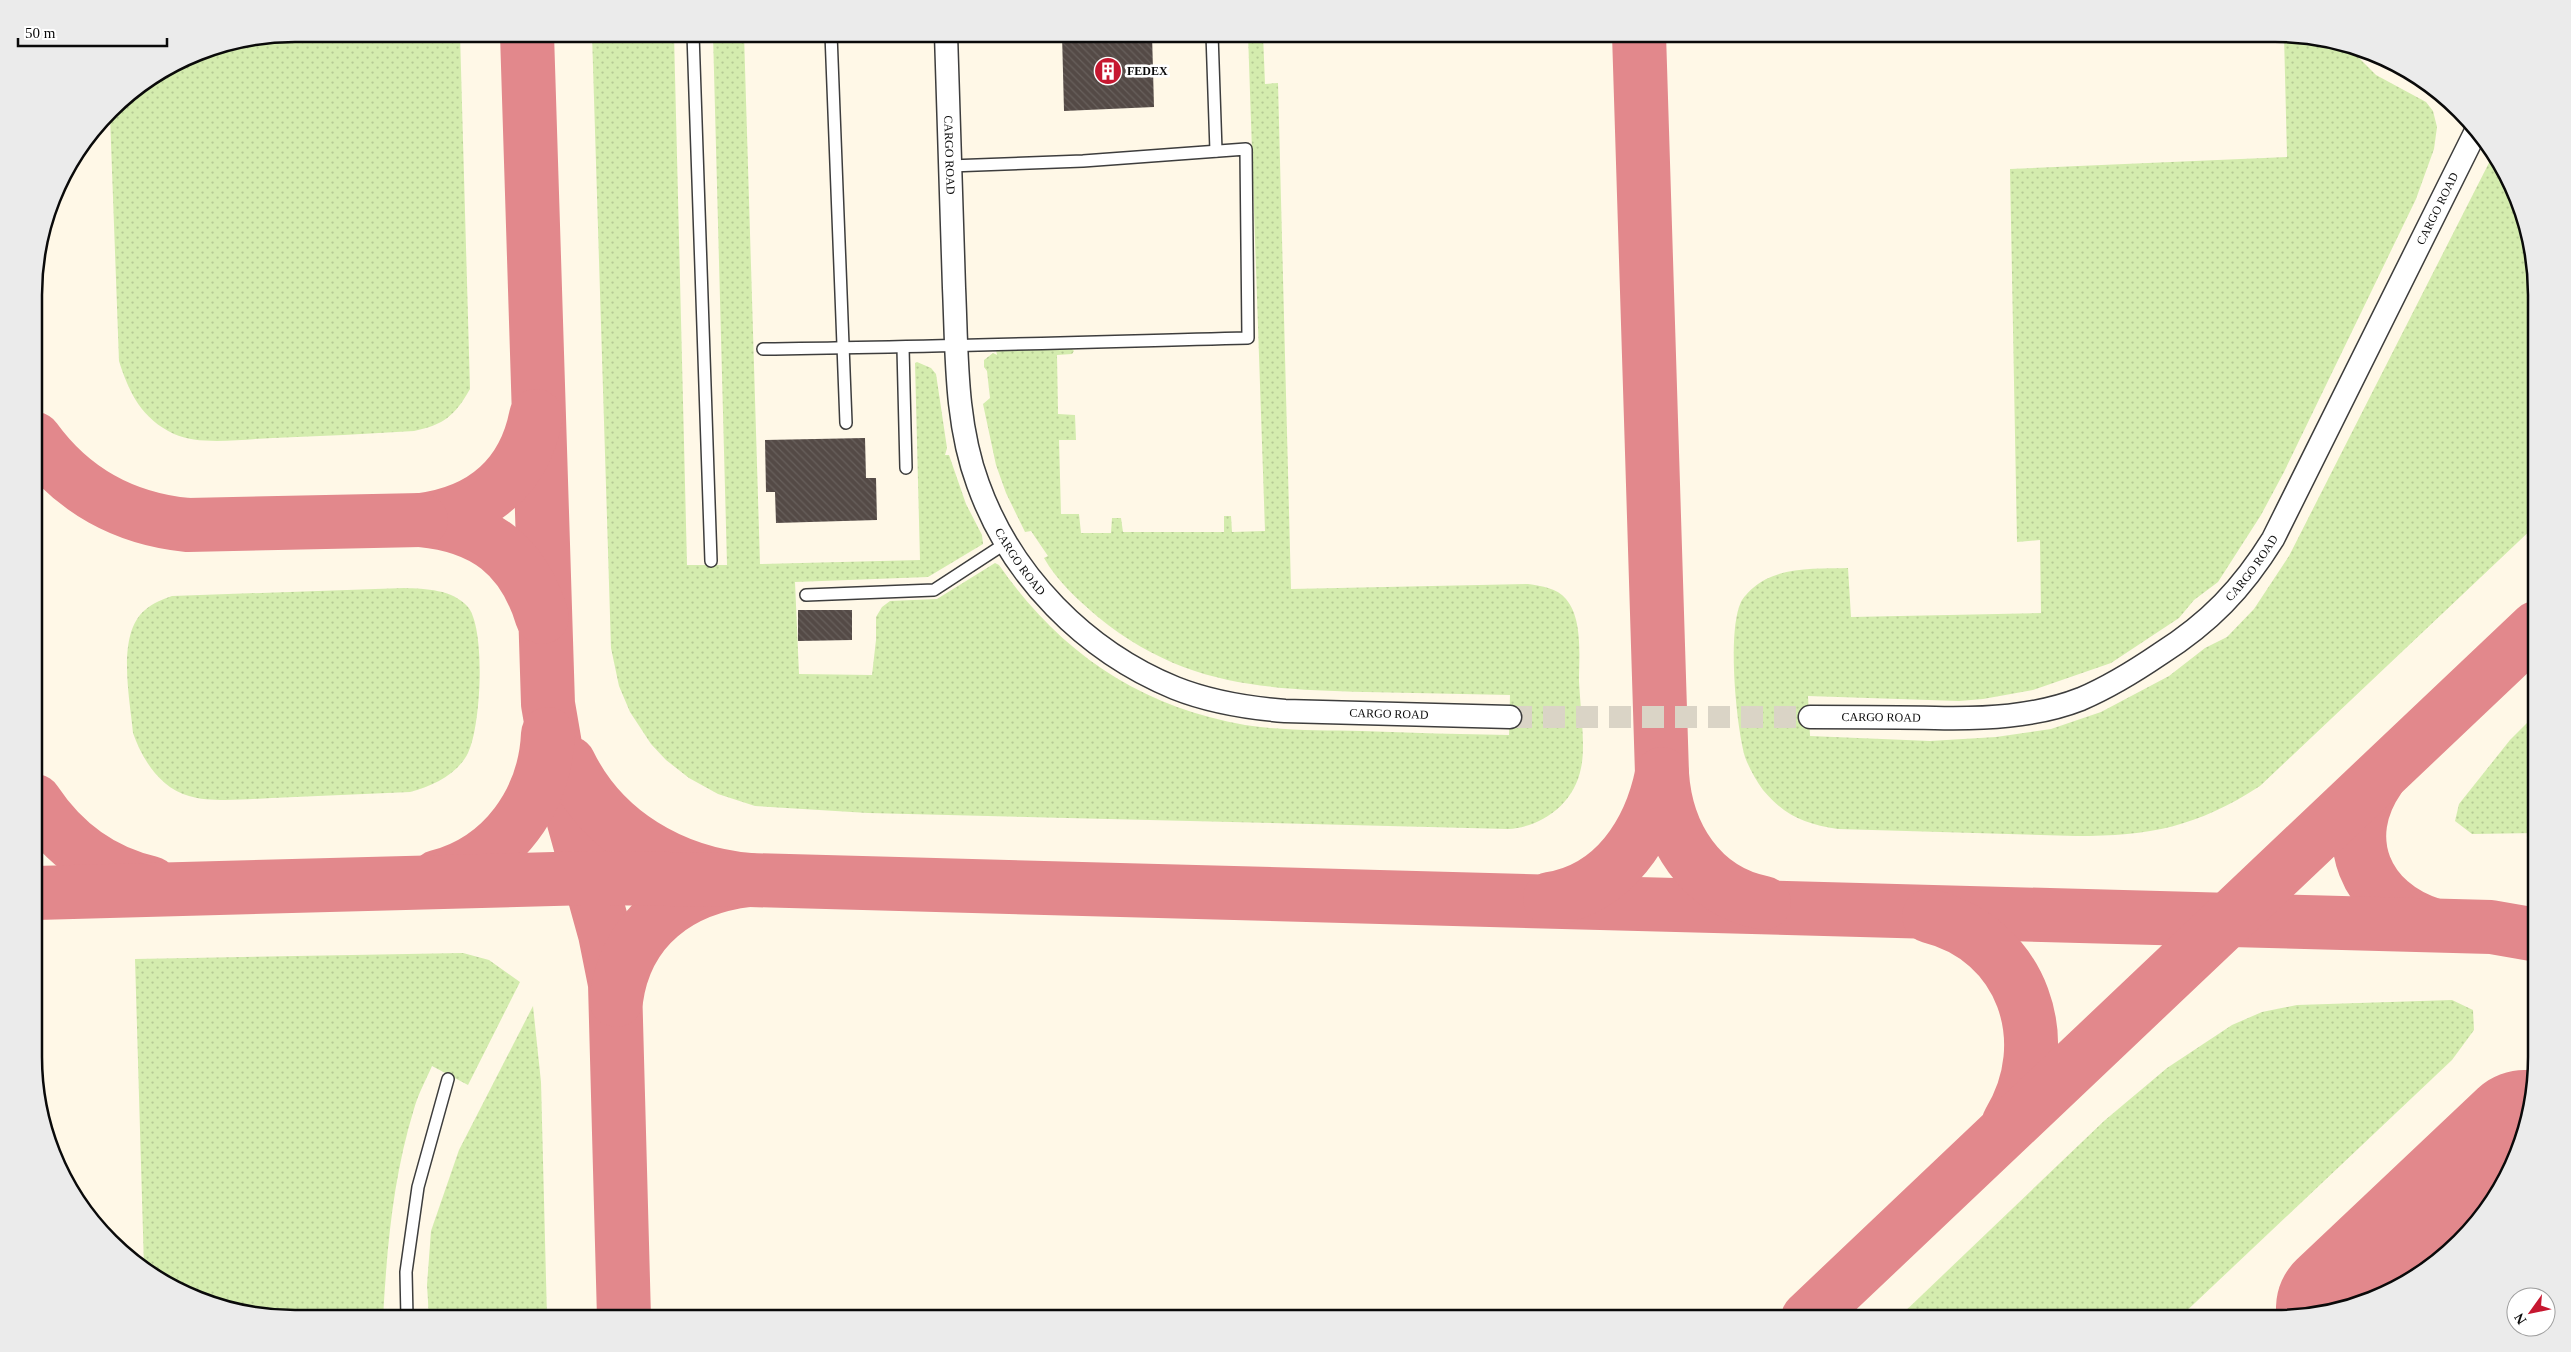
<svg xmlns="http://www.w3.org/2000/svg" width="2571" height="1352" viewBox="0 0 2571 1352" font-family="Georgia,serif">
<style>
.grass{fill:url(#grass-dots)}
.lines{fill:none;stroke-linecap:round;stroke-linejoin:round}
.taxiway{stroke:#e2888c;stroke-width:54}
.runway{stroke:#e2888c;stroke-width:134}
.building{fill:url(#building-back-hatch)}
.minor-tunnel{stroke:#dad4c6;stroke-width:22;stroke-dasharray:22 11;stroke-linecap:butt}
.service-casing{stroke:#3d3d3d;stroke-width:14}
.minor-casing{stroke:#3d3d3d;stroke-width:25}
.service{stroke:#fff;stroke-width:11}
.minor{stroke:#fff;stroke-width:22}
.labels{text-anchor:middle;stroke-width:5;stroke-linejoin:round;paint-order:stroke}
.poi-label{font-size:12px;font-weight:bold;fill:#0a0a0a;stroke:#fff;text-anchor:start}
.street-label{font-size:12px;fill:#0a0a0a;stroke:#fff}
.rim{fill:none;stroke:#0a0a0a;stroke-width:2.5}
</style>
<defs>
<pattern id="grass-dots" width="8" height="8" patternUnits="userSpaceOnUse" patternTransform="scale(1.25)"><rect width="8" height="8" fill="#d4ecae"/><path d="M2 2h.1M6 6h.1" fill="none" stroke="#b5c994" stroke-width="1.8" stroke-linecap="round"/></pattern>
<pattern id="building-back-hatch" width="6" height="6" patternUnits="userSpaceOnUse" patternTransform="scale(1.25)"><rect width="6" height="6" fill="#544a46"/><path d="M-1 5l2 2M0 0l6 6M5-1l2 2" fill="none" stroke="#68605c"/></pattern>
</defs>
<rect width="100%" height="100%" fill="#fff8e7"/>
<g class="grass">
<path d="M296,34H460L470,389C455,416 443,425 414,431C367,434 320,436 273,438C244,439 200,446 174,434C142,419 129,393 119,361L110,116L123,99L196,54Z"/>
<path d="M592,34H674L687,565H727L713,34H744L760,564L920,560L915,363L917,362L931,368L936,374L947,448L945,455H949L966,504L982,535L983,544L928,577L795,582L799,674L872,675L876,640V617L882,607L890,601L937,599L995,563L999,565C1059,652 1140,707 1245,725C1283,731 1323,730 1362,731C1411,733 1460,734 1509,735L1510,695C1462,694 1414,693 1366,692C1262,689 1183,686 1098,617C1078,600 1057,581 1044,558L1048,556L1031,531L1025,532L1006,493L996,465L983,404L990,398L987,371L984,367V360L993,353L997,355L996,350L1071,348L1074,351L1072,354L1057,355L1058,414L1075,415L1076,440H1059L1061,514H1079L1081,533H1111L1112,518H1121L1123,532H1224V516H1231L1232,532L1265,531L1248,34H1263L1265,84L1278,83L1291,589L1528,584C1542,586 1557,588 1566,599C1583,619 1579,656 1579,681C1580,705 1586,746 1581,768C1574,804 1542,827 1508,829L868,813L755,806L718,794L689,778L666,760L651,744L630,712L619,686L611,648Z"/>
<path d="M2284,35L2344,43L2376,75L2426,102L2433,111L2437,127L2434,149L2416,199L2284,472L2261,515L2218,582L2194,600L2179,618L2111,663L2033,690L1983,699L1959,701L1808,696L1810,736L1930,741L1996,737L2051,729L2101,712L2169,676L2205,648L2227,637L2254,609L2289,556L2494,153L2517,196L2535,262L2536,525L2260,786C2197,827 2150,836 2076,836L1838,829C1805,824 1785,816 1763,790C1756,780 1749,768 1745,757C1736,725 1727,631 1741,602C1743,598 1749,591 1753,588C1778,566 1816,569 1848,568L1851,617L2041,613L2040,540L2017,542L2010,169L2287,157Z"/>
<path d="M404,588C426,589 452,589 468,607C486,629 481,727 468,753C457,775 432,786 410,792C364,794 318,796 272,798C248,799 212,803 189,796C160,788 142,759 133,733C130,699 116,634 145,610C153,603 163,599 172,596Z"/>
<path d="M2536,714L2537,833L2472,834L2455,821L2459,804L2510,740Z"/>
<path d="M463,953L489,960L520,982L468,1085L432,1066C426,1080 418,1094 414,1109C393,1177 387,1247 383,1318C316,1318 241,1323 180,1291C167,1285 156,1275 144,1267L135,959Z"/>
<path d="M2452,1000L2473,1010L2474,1030L2452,1060L2179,1318H1898L2104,1121L2167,1068L2232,1025L2262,1012L2297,1005Z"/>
<path d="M533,1006L541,1082L547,1318H429L427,1285L431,1231L459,1150Z"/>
</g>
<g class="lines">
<g class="taxiway">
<path d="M527,34L548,704L559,768L605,934L615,984L624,1318"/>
<path d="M1639,34L1662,774"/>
<path d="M536,416C524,477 482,512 421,520C484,526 523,555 542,617"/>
<path d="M35,439C72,490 125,519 188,525L421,520"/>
<path d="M569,763C603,833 673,873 749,880C680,888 626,927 616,1000"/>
<path d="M2379,778C2337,838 2365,904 2433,925"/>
<path d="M35,801C63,843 102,872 151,883"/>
<path d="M437,877C503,860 545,801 548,734"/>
<path d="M36,893L590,878L749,880L2491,927L2537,935"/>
<path d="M1550,899C1614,889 1650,833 1662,774C1666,834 1700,891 1764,903"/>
<path d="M1929,916C2023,939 2058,1042 2009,1122"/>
<path d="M2497,1161L2522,1141"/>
<path d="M1808,1318L2536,628"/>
</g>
<path class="runway" d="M2343,1308L2524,1137"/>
</g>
<g class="building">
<path d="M1062,34H1152L1154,107L1064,111Z"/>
<path d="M865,438L866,478H876L877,520L776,523L775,492H766L765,440Z"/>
<path d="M798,610H852V640L798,641Z"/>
</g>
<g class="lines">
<path class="minor-tunnel" d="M1510,717H1810"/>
<g class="service-casing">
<g id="service">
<path d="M693,34L711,561"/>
<path d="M831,34L846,423"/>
<path d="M1212,34L1216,151"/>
<path d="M2388,60L2398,65"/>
<path d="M903,348L906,468"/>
<path d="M763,349C925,347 1086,342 1248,338L1246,149L1083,161L950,166"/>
<path d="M806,595L934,590L1006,543"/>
<path d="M407,1318L406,1272L418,1187L448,1079"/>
</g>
</g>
<g class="minor-casing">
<g id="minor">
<path id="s1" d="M946,34C948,118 951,203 954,288C957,353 955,422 978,484C1011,576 1085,651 1175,688C1210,702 1248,708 1285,711L1510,717"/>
<path id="s2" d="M1810,717C1852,717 1894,717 1935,718C1984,719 2035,717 2081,699C2109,687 2135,671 2160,654C2209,623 2242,589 2273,539L2476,131"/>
</g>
</g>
<use href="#service" class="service"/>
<use href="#minor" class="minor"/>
</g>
<defs>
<g id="building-disc" transform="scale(1.4375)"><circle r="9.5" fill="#c61730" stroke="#fff"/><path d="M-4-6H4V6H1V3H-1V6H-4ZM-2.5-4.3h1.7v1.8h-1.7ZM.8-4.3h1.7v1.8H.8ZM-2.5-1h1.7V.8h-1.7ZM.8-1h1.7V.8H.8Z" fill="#fff"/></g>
</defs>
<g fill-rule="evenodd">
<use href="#building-disc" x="1108" y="71"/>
</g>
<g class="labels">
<g class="poi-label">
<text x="1127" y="75">FEDEX</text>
</g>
<g class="street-label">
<text dy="4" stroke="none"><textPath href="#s1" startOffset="121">CARGO ROAD</textPath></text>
<text dy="4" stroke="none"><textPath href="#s2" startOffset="896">CARGO ROAD</textPath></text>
<text dy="4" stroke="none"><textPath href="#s1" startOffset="541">CARGO ROAD</textPath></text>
<text dy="4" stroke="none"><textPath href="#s2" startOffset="491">CARGO ROAD</textPath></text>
<text dy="4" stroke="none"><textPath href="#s1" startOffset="961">CARGO ROAD</textPath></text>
<text dy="4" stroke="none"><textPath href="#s2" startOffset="71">CARGO ROAD</textPath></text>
</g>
</g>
<path d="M0 0H2571V1352H0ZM295 42H2275A253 253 0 0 1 2528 295V1057A253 253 0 0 1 2275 1310H295A253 253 0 0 1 42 1057V295A253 253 0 0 1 295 42Z" fill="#ebebeb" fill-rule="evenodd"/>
<path class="rim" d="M295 42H2275A253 253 0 0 1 2528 295V1057A253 253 0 0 1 2275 1310H295A253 253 0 0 1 42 1057V295A253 253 0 0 1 295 42Z"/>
<g transform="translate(2531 1312) rotate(237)"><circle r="24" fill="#ffffff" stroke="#9d9d9d"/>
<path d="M0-4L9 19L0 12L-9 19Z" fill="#c61730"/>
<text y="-8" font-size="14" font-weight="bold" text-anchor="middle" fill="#0a0a0a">N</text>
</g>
<path d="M18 38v8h149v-8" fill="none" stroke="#0a0a0a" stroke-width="2.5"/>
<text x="25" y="38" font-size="15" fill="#0a0a0a" stroke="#ffffff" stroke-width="4" paint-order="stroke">50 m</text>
</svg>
